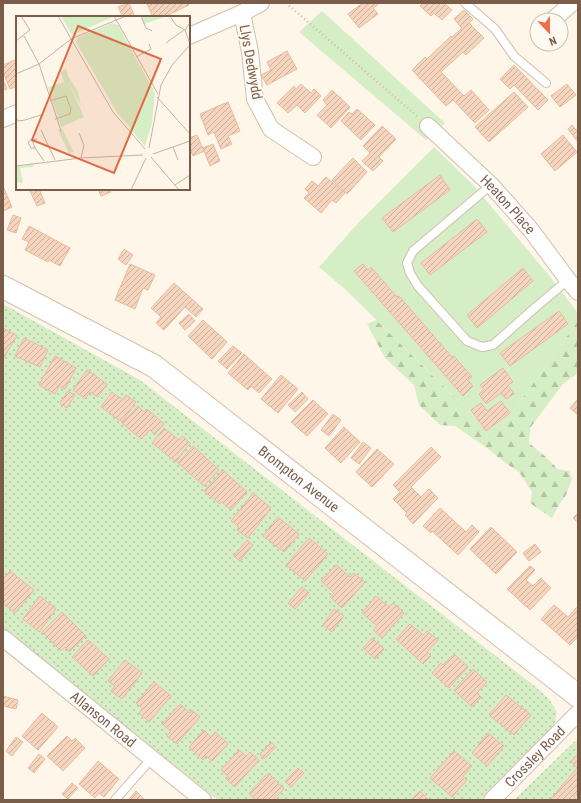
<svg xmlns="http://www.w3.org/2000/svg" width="581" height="803" viewBox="0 0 581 803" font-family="'Roboto Condensed',sans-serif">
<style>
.grass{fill:#d5eec5}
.forest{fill:url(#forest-firs)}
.garden{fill:url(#garden-dots)}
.building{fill:url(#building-hatch);stroke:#eabb9d}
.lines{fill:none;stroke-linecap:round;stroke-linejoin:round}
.service-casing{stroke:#d2bead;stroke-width:10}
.minor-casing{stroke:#d2bead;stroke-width:18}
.secondary-casing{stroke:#d8c0ac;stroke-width:24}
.path{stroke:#dcb8a0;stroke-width:2.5;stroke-dasharray:1 3;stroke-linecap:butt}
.service{stroke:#fff;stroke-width:8}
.minor{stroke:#fff;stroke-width:16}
.secondary{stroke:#fff;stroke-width:22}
.labels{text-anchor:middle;stroke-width:4;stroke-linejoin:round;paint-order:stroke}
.street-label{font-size:14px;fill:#7b5c49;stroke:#fffaf1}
.inset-road{fill:none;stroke:#c6b3a4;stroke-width:1}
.view{fill:#de6b46;fill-opacity:0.15;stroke:#de6b46;stroke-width:2}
.inset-edge{fill:none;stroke:#7b5c49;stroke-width:2}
</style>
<defs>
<pattern id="forest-firs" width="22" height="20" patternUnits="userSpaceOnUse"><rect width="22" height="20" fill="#d5eec5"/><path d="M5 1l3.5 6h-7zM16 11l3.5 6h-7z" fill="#b2c4a2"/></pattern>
<pattern id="garden-dots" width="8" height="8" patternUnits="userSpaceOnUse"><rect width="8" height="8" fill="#d5eec5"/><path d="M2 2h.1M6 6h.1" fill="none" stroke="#b2c4a2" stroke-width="1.8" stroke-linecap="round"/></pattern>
<pattern id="building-hatch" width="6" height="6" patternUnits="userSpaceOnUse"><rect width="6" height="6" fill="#f6d5be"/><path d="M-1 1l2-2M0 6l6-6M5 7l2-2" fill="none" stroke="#ccb09c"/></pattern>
</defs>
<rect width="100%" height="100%" fill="#fef6e9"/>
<g class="grass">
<path d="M322,11L445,123L426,140L299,32Z"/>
<path d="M434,147L475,187L551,278L578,313V321L495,437L347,291L319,267L361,220Z"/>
</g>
<path class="forest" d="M376,320L495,437L578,321V373L563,384L530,428L529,443L546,457L558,469L569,471L572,479L566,495L557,508L552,518L530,503L532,492L519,472L504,462L487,448L455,426L440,425L419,405L414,385L385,358L367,324Z"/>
<g class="garden">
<path d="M3,304L140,380L537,688L549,699L557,712L554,726L481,800H218L3,629Z"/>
<path d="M578,740V800H514L574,742Z"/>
</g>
<g class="building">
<path d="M129,3L135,17H117L122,15L118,7Z"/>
<path d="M150,3H188L189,5L164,17H153L147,4Z"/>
<path d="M363,3H376L378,5L373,8L378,14L359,28L348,14Z"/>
<path d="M423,3H444L452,10L442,20L434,13L431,16L420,6Z"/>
<path d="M464,10L473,19L469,23L484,38L466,55L463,52L441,72L464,96L471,90L489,110L475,123L453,100L446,106L412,70L425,57L427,59L451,36L452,37L462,28L454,19Z"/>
<path d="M287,51L297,69L267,85L261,75L271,70L267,62Z"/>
<path d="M17,59V86L10,89L3,72V65Z"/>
<path d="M514,65L548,100L538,110L514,85L510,89L500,79Z"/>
<path d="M3,80L7,89L3,90Z"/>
<path d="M301,84L311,93L314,89L321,96L305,113L297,105L288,113L277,103L294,86L296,89Z"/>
<path d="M567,84L576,95L560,107L551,96Z"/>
<path d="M332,90L350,107L331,128L317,115L327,105L323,100Z"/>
<path d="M514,92L528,107L489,142L475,127Z"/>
<path d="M228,102L240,131L228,136L232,144L221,149L214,132L208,135L200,114Z"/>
<path d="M357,109L375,125L361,140L341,121L349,112L352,114Z"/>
<path d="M572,125L576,130L578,128V142L568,129Z"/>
<path d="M382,126L396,139L379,157L383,161L373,171L362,161L370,153L363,146Z"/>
<path d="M197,135L204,151L193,156L189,147V138Z"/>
<path d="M563,135L577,152L555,171L541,154Z"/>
<path d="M213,144L220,161L210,166L203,148Z"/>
<path d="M353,158L367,172L347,194L332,180Z"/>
<path d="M440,175L450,190L393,232L382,218Z"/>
<path d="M326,177L345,193L336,203L332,200L321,213L304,198L309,193L305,189L312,181L318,186Z"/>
<path d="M3,186L12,207L3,211Z"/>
<path d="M29,189H39L45,203L37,206Z"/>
<path d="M98,189H110L111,192L101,196Z"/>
<path d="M13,215L21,218L16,233L7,230Z"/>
<path d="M477,219L487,232L430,275L421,263Z"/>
<path d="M29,226L70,248L60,266L49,260L48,262L25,250L29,242L22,239Z"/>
<path d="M124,249L133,255L126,265L118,259Z"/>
<path d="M130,264L155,275L148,290L143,288L135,309L115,300Z"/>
<path d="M363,264L368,270L371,267L397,297L399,296L452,357L454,356L472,377L468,380L473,386L463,396L354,271Z"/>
<path d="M523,268L533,281L477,328L467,315Z"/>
<path d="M174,283L203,309L196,317L185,307L164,330L156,323L161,317L151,308Z"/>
<path d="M559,311L568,324L510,366L500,353Z"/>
<path d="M189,314L195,321L185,330L179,323Z"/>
<path d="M203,320L227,342L212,359L188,336Z"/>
<path d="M3,328L17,336L3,359Z"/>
<path d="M24,338L48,350L40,367L15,356Z"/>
<path d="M233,346L242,353L227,369L218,361Z"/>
<path d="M244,354L272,379L259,393L251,386L248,390L228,373Z"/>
<path d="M55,356L76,368L65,389L59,386L55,394L39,385Z"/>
<path d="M503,368L513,382L508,385L514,394L506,399L501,393L486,404L479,394L484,390L480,385Z"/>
<path d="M87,370L107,384L98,397L90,392L85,399L73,390Z"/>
<path d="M281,375L298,389L278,413L261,399Z"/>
<path d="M68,391L75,395L67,408L60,403Z"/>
<path d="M112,392L123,400L126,395L136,402L122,422L101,407Z"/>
<path d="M302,392L308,399L295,412L288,405Z"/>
<path d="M578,399V415L570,408Z"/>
<path d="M313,400L328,414L307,436L291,422Z"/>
<path d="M501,401L510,413L486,431L471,410L481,403L487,411Z"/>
<path d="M138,406L144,412L147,409L164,424L155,434L150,430L141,439L122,423Z"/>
<path d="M333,414L341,420L329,436L321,430Z"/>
<path d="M344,427L360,442L341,463L325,448Z"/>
<path d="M164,428L179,440L182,436L190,443L176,462L152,443Z"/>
<path d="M363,442L371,448L359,464L351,458Z"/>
<path d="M193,446L219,470L204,486L178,463Z"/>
<path d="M431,447L441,457L411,487L421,497L429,489L438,498L413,524L405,515L407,513L393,499L400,492L393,485Z"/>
<path d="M377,449L394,464L372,487L356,472Z"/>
<path d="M223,470L247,492L231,510L222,502L220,504L204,491Z"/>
<path d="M253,493L271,508L248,538L237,530L239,527L231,521Z"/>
<path d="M440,508L466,532L472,525L479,532L458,555L432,531L431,533L423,526Z"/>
<path d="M578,513V523L573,518Z"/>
<path d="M278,517L299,534L284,552L263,536Z"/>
<path d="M491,527L517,552L496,574L470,549Z"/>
<path d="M309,538L328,554L305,581L286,565Z"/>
<path d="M247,540L253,545L240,561L234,556Z"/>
<path d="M535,544L541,552L529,561L523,553Z"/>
<path d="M336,565L350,577L354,573L365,582L342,608L330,597L334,593L321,581Z"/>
<path d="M530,566L535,570L526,580L533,586L541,578L551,588L530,610L507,589Z"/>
<path d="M10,571L34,590L15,613L3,603V579Z"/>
<path d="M302,587L309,593L295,609L288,603Z"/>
<path d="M40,596L56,609L39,632L23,619Z"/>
<path d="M376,596L389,607L393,603L404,613L382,638L373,630L377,626L362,613Z"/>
<path d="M554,605L568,617L578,606V637L570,645L541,619Z"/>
<path d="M334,609L344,616L332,632L323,625Z"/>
<path d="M62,612L86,636L69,652L65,647L61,651L42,632Z"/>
<path d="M410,624L423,635L427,631L438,640L427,652L431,656L423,664L396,639Z"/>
<path d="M372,638L384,649L375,659L363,648Z"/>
<path d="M88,640L109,659L93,676L72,657Z"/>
<path d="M454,654L468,667L449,688L432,673L441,663L443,665Z"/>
<path d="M125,660L142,673L122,699L111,691L115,686L108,681Z"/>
<path d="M473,669L487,682L477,693L481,697L472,707L454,690Z"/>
<path d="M154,682L171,696L149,722L139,713L143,709L136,703Z"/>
<path d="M506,695L531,715L514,735L489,715Z"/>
<path d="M3,696L18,700L16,709L3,706Z"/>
<path d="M180,704L190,713L192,710L200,717L177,744L167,736L171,731L162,724Z"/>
<path d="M42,713L58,727L38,750L22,736Z"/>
<path d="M204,730L211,737L215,732L228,744L212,761L206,756L203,760L189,747Z"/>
<path d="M488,733L504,746L487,766L472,753Z"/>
<path d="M67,736L72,741L75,738L85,748L63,771L47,756Z"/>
<path d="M16,737L23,742L12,756L6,751Z"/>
<path d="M271,742L276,747L264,759L260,754Z"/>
<path d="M239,750L246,756L250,752L259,760L235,787L226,779L229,777L221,770Z"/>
<path d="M454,751L472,766L463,776L467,780L452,797L430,778Z"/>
<path d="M39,754L45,759L34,773L28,768Z"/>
<path d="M578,754V793L574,797L577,800H550L577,768L571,762Z"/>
<path d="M98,761L119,779L104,797L99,793L95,798L79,784Z"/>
<path d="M298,768L304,773L291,787L285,781Z"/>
<path d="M268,773L284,789L273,800H255L249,793Z"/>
<path d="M72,783L78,788L68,799L62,794Z"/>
<path d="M136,791L145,800H128Z"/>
<path d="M420,791L429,800H411Z"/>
</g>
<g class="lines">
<g class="service-casing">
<g id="service">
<path d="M465,3L495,29L514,56L546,83"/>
<path d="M491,185L413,251L407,263L410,273L418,286L467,341L482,347L493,345L537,306L568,280"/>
<path d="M115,800L152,758"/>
</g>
</g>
<g class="minor-casing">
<g id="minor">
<path d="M242,13L250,52L255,99L271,129L313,157"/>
<path d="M553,20L572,3"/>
<path d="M189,36L242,13L261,3"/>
<path d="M3,119L17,113"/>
<path id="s1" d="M428,126L491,185L531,230L568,280L578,292"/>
<path id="s2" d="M3,638L203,800"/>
<path id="s3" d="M492,800L578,713"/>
</g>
</g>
<g class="secondary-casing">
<g id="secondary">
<path id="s4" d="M3,287L154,366L578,696"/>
</g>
</g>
<path class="path" d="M286,3L417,116"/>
<use href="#service" class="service"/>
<use href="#minor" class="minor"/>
<use href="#secondary" class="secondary"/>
</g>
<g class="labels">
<g class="street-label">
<text transform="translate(251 62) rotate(80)" y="5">Llys Dedwydd</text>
<text dy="5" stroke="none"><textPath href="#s1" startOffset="112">Heaton Place</textPath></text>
<text dy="5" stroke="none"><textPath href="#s4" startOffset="354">Brompton Avenue</textPath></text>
<text dy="5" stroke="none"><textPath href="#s2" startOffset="129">Allanson Road</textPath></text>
<text dy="5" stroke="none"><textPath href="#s3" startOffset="61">Crossley Road</textPath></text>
</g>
</g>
<g transform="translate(16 16)">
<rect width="174" height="174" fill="#fef6e9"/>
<path d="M53,67L68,101L45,111L34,79ZM46,113L58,136L53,137L42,114Z" fill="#d5eec5"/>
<path d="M50,52L52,60L62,76L65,90L53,67L34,79L32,71L48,66L45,56ZM18,148L17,151L4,152L7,167L0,166V151Z" fill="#d5eec5"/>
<path d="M126,0H152L128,8Z" fill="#d5eec5"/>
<path d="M45,0H96L97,1L56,19ZM96,7L102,9L139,77L136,107L129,130L100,95L60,26L61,22Z" fill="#d5eec5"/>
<path class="inset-road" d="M42,0L97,96L129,133M98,0L142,78M125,0L130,12L136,15M154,0L160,9L169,14M174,7L169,14L174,28M8,20L23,48L45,115M0,25L14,14L5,0M150,27L168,14M120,41L135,33L133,28M0,58L23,48L55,23L110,0M141,81L174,118M34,85L50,80L55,93L54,98L39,103M0,101L2,105L9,104L25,99M25,114L39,144M63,117L68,129L65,142M16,124L19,132H15L12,126L16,124L21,123M157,131L162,144M19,132L28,145M133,132L145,69L156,49L174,29M137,138L174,125M135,141L163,174M0,150L65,142L127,139M159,169L174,159M115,174L130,142"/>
<path class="view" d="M62,10L145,43L98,157L16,124Z"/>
<rect width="174" height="174" class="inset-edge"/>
</g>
<rect width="581" height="803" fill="none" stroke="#7b5c49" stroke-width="8"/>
<g transform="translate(549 32) rotate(158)"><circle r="19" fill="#fffaf1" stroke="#cabbae"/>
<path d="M0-3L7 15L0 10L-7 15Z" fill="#f06e46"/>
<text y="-6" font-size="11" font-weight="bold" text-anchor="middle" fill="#7b5c49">N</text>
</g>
</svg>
